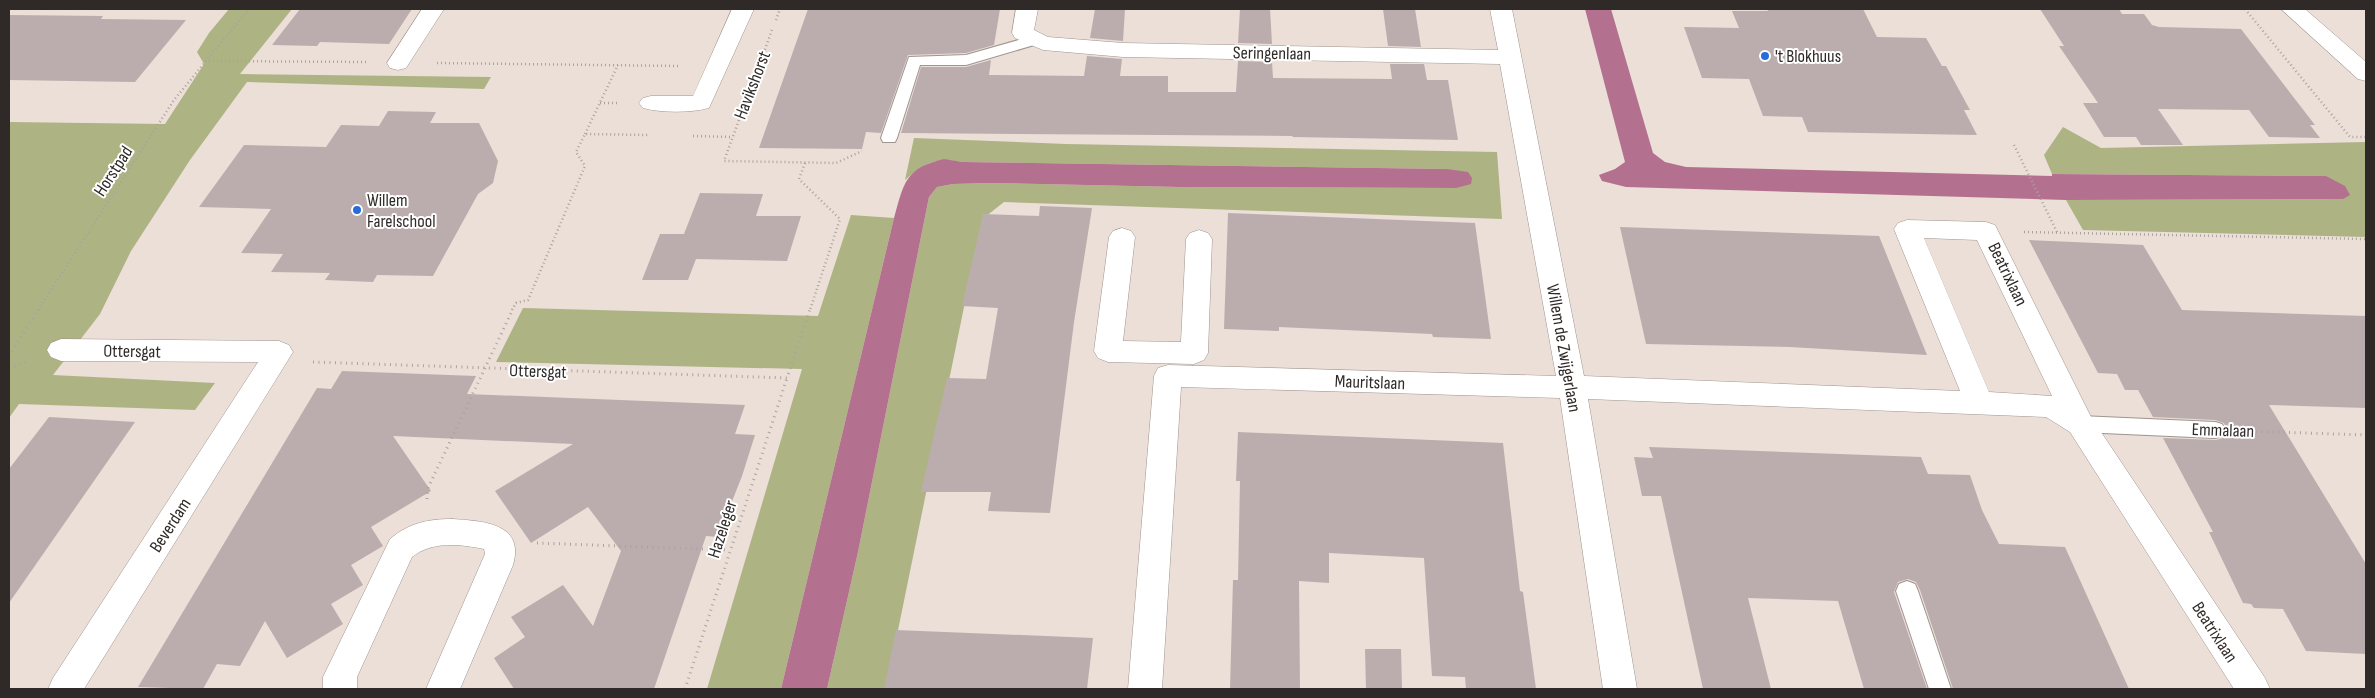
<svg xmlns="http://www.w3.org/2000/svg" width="2375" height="698" viewBox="0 0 2375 698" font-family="'Sofia Sans Condensed',sans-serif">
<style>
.green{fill:#aeb383}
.water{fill:#b3718f}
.building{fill:#bbadad}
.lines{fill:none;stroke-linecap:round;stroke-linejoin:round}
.lane-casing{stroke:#9f948e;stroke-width:2}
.street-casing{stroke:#9f948e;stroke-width:1}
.path-far1{stroke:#aca29d;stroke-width:2.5;stroke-dasharray:1 3;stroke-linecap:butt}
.path{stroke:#aca29d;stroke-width:3;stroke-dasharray:1 4.5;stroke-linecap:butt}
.lane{fill:#fff;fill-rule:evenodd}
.street{fill:#fff;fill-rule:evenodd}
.poi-dot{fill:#276cd8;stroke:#fff;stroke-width:2}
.labels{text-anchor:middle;stroke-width:4;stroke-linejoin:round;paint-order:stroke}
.street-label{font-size:18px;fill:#2f2a28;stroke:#fff}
.poi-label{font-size:18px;fill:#2f2a28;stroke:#fff;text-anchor:start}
</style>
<rect width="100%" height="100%" fill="#ebdfd8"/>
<g class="green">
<path d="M229,9H292L240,74L491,77L484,89L247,82L190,160L131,251L100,314L53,375L215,383L195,410L19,404L9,418V122L165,124L204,64L197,52L209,33Z"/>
<path d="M2063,127L2101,148L2366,142V237L2083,230L2066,200L2343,199L2326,176L2052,174L2044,155Z"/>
<path d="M914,138L1066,144L1497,152L1502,219L1004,202L985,217L973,263L886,689H827L858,552L929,197L937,187L953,184L989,183L1179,187L1455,188L1447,169L963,162C935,157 926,162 905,180Z"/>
<path d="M851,215L894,218L781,689H707L802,369L496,362L523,308L818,316Z"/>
</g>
<g class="water">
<path d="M1585,9H1611L1653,153L1665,162L1686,167L2052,176V174L2326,176L2345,186L2350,195L2343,199L2066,200L1626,187L1602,181L1599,175L1615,169L1625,162Z"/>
<path d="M944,159L963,162L1447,169L1468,172L1472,178L1471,184L1456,188L1179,187L989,183L953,184L937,187L929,197L858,552L827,689H781L894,218C904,183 905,168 944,159Z"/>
</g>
<g class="building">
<path d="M300,9H412L389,44L320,42L317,46L272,45Z"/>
<path d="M808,9H1000L994,45L966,53L908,55L881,133L866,132L862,149L759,148Z"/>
<path d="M1095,9H1125L1123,41L1090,38Z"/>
<path d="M1240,9H1270L1272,44L1238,43Z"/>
<path d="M1383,9H1415L1421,47L1388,46Z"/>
<path d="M1767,9H1863L1877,37L1926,38L1942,66H1946L1970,110H1964L1977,135L1808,132L1802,117L1763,116L1749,79L1702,78L1684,27L1739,28L1732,11H1768Z"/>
<path d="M2040,9H2119L2122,14H2144L2152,25L2159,27L2241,29L2315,125H2310L2320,138L2269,137L2249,110L2158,109L2183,145H2141L2136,137H2104L2083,103H2098L2059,46H2064Z"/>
<path d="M9,15L103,16L101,19L186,20L135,82L9,80Z"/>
<path d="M1087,56L1122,59L1120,76H1168V92H1236L1238,61L1272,62L1273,78L1392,79L1390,64H1424L1427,80H1448L1458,140L1293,137L1292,136L901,133L921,67H966L991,60L989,75L1084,76Z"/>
<path d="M388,111L436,112L430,123H479L498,161L493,183L478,194L433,276L377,275L373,282L325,280L330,273L271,272L283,254L241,253L271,209L199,207L244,145L326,147L341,125L379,126Z"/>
<path d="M700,193L763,194L756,216H801L787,261L696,259L688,280H642L660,234H684Z"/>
<path d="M1040,206L1092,208L1074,322L1050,513L988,511L991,492H921L947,378L986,379L998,308L962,306L983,214L1039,216Z"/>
<path d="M1228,213L1475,223L1491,339L1433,337L1432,334L1279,327V331L1224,329Z"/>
<path d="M1620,227L1879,236L1927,355L1790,347L1646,344Z"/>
<path d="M2029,240L2143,245L2182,310L2366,316V408L2269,405L2366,564V654L2306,651L2283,609L2254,608L2251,604L2243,603L2209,532H2213L2163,438L2216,440L2223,438L2227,431L2224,423L2215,420L2153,417L2138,390H2125L2117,374L2098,373Z"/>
<path d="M342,371L476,376L467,394L745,405L735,434L755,435L742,476L718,537L706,536L654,689H514L494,658L525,637L511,617L563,585L593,626L621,551L588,507L531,543L495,491L573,444L393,436L431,491L371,527L383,546L351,565L363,585L331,604L343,624L287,658L265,621L240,666L217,664L203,689L138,687L317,388L331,389Z"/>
<path d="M49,417L135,422L9,603V469Z"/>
<path d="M1238,432L1503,443L1520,591L1523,592L1536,689H1466L1465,677L1432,676L1424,558L1329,553V583L1299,581L1300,689H1230L1233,580H1238L1240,481H1236Z"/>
<path d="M1649,447L1921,457L1928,474L1970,475L1982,510L1999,544L2065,547L2129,689H1953L1920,590L1916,582L1908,579L1898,582L1894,592L1927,689H1864L1838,601L1748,598L1771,689H1703L1661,496H1642L1634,457L1653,458Z"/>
<path d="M896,630L1093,638L1087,689H884Z"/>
<path d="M1365,649H1401L1402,689H1366Z"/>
</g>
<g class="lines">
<g class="lane-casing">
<g id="lane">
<path d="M1036,35L1044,40L1041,43L966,65H920L897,138L895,142H883L881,138L909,57L966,55Z"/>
<path d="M2080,416L2215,422L2222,424L2225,430L2222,436L2215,438L2080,432L2073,430L2070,424L2073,418Z"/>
<path d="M1907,581L1915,584L1918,591L1951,689H1929L1896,591L1899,584Z"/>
</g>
</g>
<g class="street-casing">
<g id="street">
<path d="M422,9H444L406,68L398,70L390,68L387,63Z"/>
<path d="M732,9H754L709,108C690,113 662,113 643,108L639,103L643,98L651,96H693Z"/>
<path d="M1016,9H1038L1034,30L1048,37L1123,43L1498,50L1490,9H1512L1584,376L1960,391L1894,229L1898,223L1907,220L1986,222L1995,225L2091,417L2265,678L2270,689H2234L2070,432L2046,417L1588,399L1637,689H1603L1560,398L1181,387L1162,689H1128L1154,376L1158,368L1168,365L1556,376L1500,64L1123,57L1043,50L1015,38L1012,33ZM1924,238L1977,240L2052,396L1989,392Z"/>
<path d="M2281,9H2305L2366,62V81L2358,79Z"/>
<path d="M1122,228L1131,231L1135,237L1123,341L1181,342L1186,239L1190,233L1199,230L1208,233L1212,239L1208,353L1204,360L1194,364L1108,362L1098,358L1094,351L1109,237L1113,231Z"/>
<path d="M61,339L279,341L289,345L293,352L84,689H48L53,678L258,362L61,361L51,357L47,350L51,343Z"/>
<path d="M452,519C483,521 525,523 513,565L460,689H426L485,554L484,549C460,544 432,541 412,557L357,677V689H323V677L390,539C409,523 428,519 452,519Z"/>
</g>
</g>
<g class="path-far1">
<path d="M2245,9L2350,137H2366"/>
<path d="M776,20L780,9"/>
<path d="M772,30L724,161L836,163L862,151"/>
<path d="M205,61L368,62"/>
<path d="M437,63L680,66"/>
<path d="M600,103H617"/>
<path d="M585,134L618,65"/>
<path d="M693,136L732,137"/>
<path d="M2014,145L2057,232"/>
<path d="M805,163L799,179L840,219L810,310"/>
<path d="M2024,232L2366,239"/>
<path d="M38,310L174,100L249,9"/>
<path d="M512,310L516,303L528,300L585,166L576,152L585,134L649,135"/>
</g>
<g class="path">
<path d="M9,356L39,309"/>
<path d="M313,362L787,378L810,309"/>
<path d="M9,368L27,362"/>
<path d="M2245,431L2366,435"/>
<path d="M427,499L428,488L513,309"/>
<path d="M537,543L729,550"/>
<path d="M685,689L787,378"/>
</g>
<use href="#lane" class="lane"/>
<use href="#street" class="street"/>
</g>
<g class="poi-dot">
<circle cx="1765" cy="56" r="5"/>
<circle cx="357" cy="210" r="5"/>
</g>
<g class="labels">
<g class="street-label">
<text transform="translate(1272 53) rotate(1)" y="6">Seringenlaan</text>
<text transform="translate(752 85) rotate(-69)" y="6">Havikshorst</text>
<text transform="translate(113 171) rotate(-57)" y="6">Horstpad</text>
<text transform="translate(2008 274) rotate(64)" y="6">Beatrixlaan</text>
<text transform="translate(1564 348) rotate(80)" y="6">Willem de Zwijgerlaan</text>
<text transform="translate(132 351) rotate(1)" y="6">Ottersgat</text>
<text transform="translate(538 371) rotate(2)" y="6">Ottersgat</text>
<text transform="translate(1370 382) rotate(2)" y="6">Mauritslaan</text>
<text transform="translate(2223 430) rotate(2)" y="6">Emmalaan</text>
<text transform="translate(170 525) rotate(-57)" y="6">Beverdam</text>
<text transform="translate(722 529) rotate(-72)" y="6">Hazeleger</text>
<text transform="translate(2215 632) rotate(57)" y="6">Beatrixlaan</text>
</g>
<g class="poi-label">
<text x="1775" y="62">'t Blokhuus</text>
<text x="367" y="206">Willem<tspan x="367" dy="21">Farelschool</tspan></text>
</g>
</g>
<rect width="2375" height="698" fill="none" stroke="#2f2a28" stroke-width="20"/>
</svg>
